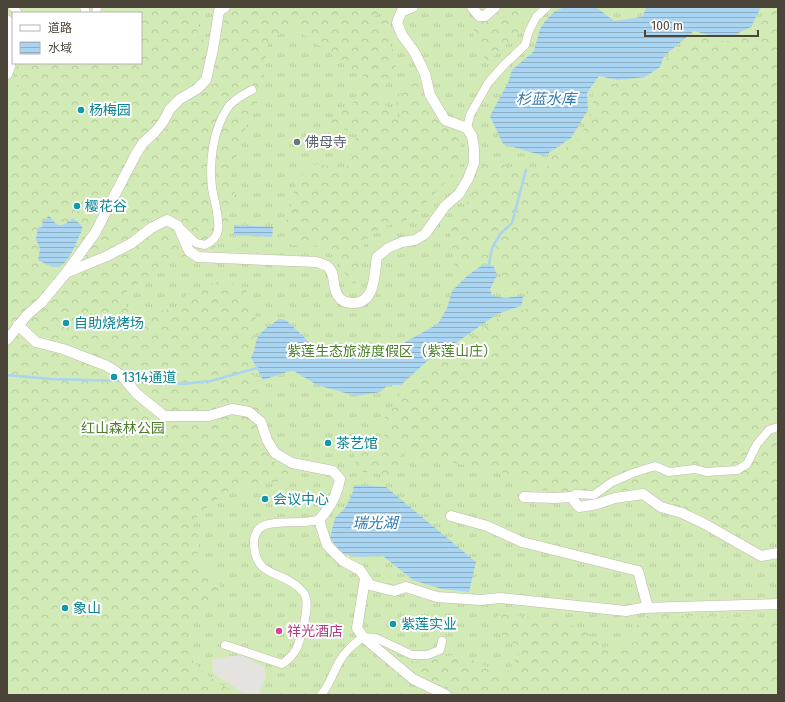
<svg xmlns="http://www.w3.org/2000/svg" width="785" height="702" viewBox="0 0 785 702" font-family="'Fira Sans','Noto Sans SC',sans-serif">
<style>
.grass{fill:url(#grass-tufts);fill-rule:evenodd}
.forest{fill:url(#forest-crowns)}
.parking{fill:#e5e3e0}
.water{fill:url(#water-rules)}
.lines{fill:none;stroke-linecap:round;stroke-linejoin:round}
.stream{stroke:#a9d4f2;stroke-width:2.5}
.minor-casing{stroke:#c2bbae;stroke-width:9}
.tertiary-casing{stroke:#c2bbae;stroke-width:11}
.minor{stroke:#fff;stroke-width:8}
.tertiary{stroke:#fff;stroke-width:10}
.culture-dot{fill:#0f9aa8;stroke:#fff;stroke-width:1.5}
.worship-dot{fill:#6b7280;stroke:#fff;stroke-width:1.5}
.hotel-dot{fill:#d1479c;stroke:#fff;stroke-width:1.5}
.labels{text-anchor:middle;stroke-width:4;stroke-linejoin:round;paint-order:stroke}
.culture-label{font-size:14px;fill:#0d838f;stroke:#fff;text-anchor:start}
.worship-label{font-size:14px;fill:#5b616d;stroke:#fff;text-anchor:start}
.park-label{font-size:14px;fill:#4a7f2a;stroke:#fff}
.hotel-label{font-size:14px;fill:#b23c85;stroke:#fff;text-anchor:start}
.water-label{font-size:15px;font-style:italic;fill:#2e7ab2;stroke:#fff}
</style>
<defs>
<pattern id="grass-tufts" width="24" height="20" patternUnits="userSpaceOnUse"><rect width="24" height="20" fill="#d2eab5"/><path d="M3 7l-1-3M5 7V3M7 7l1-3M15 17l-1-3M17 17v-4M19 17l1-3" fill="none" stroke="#b6ca9c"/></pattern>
<pattern id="forest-crowns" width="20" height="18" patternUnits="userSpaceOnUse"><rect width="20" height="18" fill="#d2eab5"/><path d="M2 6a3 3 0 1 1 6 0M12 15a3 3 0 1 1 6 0" fill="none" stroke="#b6ca9c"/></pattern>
<pattern id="water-rules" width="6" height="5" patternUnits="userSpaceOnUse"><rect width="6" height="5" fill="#a9d4f2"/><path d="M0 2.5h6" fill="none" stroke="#8caec5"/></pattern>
</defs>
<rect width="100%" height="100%" fill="#f6f3ec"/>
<path class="grass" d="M7,7H778V686L752,695H7ZM13,13H141V63H13Z"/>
<g class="forest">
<path d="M105,7H195L201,9L197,35L217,51L225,15L234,7H388L372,18L389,20L392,32L388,40L398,61L380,98L402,123L396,99L414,81L424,93L441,124L460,140L463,162L420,210L405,221L382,227L366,240L360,258L355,284L349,282L336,257L316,246L293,247L286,225L297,179L316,164L346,169L357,135L325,121L352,106L363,76L292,27L268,41L262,92L237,148L231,174L238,180L226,229L222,234L212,253L177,258L122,295L129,313L174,309L191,290L221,281L245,287L258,325L245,357L261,389L262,444L278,466L302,477L225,492L191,522L200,541L196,561L217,578L221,592L207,603L202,615C192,620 190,627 186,637L193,652L190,657L204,673L234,693V695H7V116L10,115V98L20,81L15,71L18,63H141V13H103Z"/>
<path d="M477,7H530L517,34L487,63L473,36Z"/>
<path d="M765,8L778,9V520L775,521L762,543L664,498L646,487L612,492L596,500L565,492L522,488L518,476L402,452L394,476L357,471L353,445L384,437L382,421L402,391L431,364L497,319L526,309L527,290L500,291L502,271L497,258L475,259L456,273L449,226L470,198L485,159L533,174L552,164V156L578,140L593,111V94L601,82L617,84L646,81L664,71L667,58L697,36L714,41H732L754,32Z"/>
<path d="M507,613L580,627L603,647L637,642V624L648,615L778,618V695H456L453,691L424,678L398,658L416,662L459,654L505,675L523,648L503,638L497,616Z"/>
</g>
<path class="parking" d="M230,656H243L264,667L266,676L258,695L243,693L213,673L212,660Z"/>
<g class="water">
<path d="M564,7H596L614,21L642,17L647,7H761L751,27L732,36H712L694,31L664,56L660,67L645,77L618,80L599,76L587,93L588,110L571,138L544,156L503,144L490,116L508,83L512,70L534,51L540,29L545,21L554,12Z"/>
<path d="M48,215C51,217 52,220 55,223C62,228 68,222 73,218L82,226V230C78,238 67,269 56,267C50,267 44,263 38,260L40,249L36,239L38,228L42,227L43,221L47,219Z"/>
<path d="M234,225L273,227L272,237L234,235Z"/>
<path d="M489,264L494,267L497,275L490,289L492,295C502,299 511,298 522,295L523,300L521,306L497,314L453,345L426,362L401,385H388L380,392L356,396L317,385L294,371L287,372L263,380L251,357C256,350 254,348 256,342C259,331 271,325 279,319L286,320L310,343L323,350L342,356H366L384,354L399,347L407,341L438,324L447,308L452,291L467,276L481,266Z"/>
<path d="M354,485L386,487L476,562L469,592L442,589L413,580L383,556L359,557L341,553L330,538L335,518L345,508L352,495Z"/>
</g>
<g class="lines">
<g class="stream">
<path d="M489,264L492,248L501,233L512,223L526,170"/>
<path d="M7,375L51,379L122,381"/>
<path d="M129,381L154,380L183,384L211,381L257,368"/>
</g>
<g class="minor-casing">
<g id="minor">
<path d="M13,7L18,13"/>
<path d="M84,7L86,13"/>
<path d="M96,13L97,7"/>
<path d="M467,128L470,115L488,83L503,66L525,45L529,31L536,17L547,7"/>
<path d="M181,229L196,243L205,245C211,242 217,238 218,230C220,219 214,199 212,188C209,161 213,128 229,106C235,99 244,94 252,90"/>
<path d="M571,497L575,494L594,495L612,482L633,473L655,466L669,472L695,469L706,472L737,470L747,464L757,444L769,430L778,427"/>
<path d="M225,645L282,664C297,654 299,644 303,628C305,619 309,604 305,595C304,593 301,590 299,588C281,570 256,578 254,545C252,518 282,523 301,522C307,522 313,521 319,520"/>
<path d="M321,695C329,686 333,673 339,662C345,651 354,644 363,637L376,638L412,655H427L440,650L442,641"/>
</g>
</g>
<g class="tertiary-casing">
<g id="tertiary">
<path d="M472,7L479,16H485L495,7"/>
<path d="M7,20C12,38 15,57 7,74"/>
<path d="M66,273L107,256L132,243L151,228L167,220L178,226L189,251L198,257L316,262C319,263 324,264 327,266C337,273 331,289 339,297C342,302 347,302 352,303C376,304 374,274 377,257L388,248L402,242L415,240L425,234L445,206L459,194L468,179L474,163V149L472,136L467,128L445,120L430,95L425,74L415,53L402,35L397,23L401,12L413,7"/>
<path d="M18,325L36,342L63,349L107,366L121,375L137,394L164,416H209L232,409L249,412L261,422L267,440L275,453L292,463L333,471L340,479C337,495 330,508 319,520L327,545L343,561L360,570L370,585L394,591L406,587L437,597L481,600L500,598L626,611L642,608L778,604"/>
<path d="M7,340L27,315L42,302L66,273L95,233L136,154L143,143L155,132L163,122L170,109L180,99L197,89L206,80L213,49L219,11L225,7"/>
<path d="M524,497L554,498L571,497L579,507L597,504L615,498L643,494L661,507L682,513L703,523L761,556L778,553"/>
<path d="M451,516L487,526L522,542L638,571L648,608"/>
<path d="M365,579L357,628L363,637L413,679L446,695"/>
</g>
</g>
<use href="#minor" class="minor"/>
<use href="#tertiary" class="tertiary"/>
</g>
<g class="culture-dot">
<circle cx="81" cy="110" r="4"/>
<circle cx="77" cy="206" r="4"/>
<circle cx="66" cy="323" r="4"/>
<circle cx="114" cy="377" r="4"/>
<circle cx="328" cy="443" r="4"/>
<circle cx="265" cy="499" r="4"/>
<circle cx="65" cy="608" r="4"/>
<circle cx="393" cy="624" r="4"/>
</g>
<circle class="worship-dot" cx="297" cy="142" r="4"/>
<circle class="hotel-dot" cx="279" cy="631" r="4"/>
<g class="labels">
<g class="culture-label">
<text x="89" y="115">杨梅园</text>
<text x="85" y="211">樱花谷</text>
<text x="74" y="328">自助烧烤场</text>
<text x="122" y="382">1314通道</text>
<text x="336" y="448">茶艺馆</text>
<text x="273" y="504">会议中心</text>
<text x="73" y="613">象山</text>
<text x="401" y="629">紫莲实业</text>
</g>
<g class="worship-label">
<text x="305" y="147">佛母寺</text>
</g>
<g class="park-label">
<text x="392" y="356">紫莲生态旅游度假区（紫莲山庄）</text>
<text x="123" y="433">红山森林公园</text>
</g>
<g class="hotel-label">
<text x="287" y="636">祥光酒店</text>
</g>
<g class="water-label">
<text x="546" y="104">杉蓝水库</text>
<text x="375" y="528">瑞光湖</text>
</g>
</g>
<rect width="785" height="702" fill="none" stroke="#4b4439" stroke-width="16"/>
<rect x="12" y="12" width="130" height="52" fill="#ffffff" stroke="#b7b4b0"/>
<rect x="20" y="25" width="20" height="6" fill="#ffffff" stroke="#b7b4b0"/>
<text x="48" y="32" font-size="12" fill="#4b4439">道路</text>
<rect x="20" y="42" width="20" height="12" fill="url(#water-rules)" stroke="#b7b4b0"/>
<text x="48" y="52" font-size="12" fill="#4b4439">水域</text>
<path d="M645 30v6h113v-6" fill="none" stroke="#4b4439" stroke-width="2"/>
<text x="651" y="30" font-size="12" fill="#4b4439" stroke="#ffffff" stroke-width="3" paint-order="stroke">100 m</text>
</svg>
